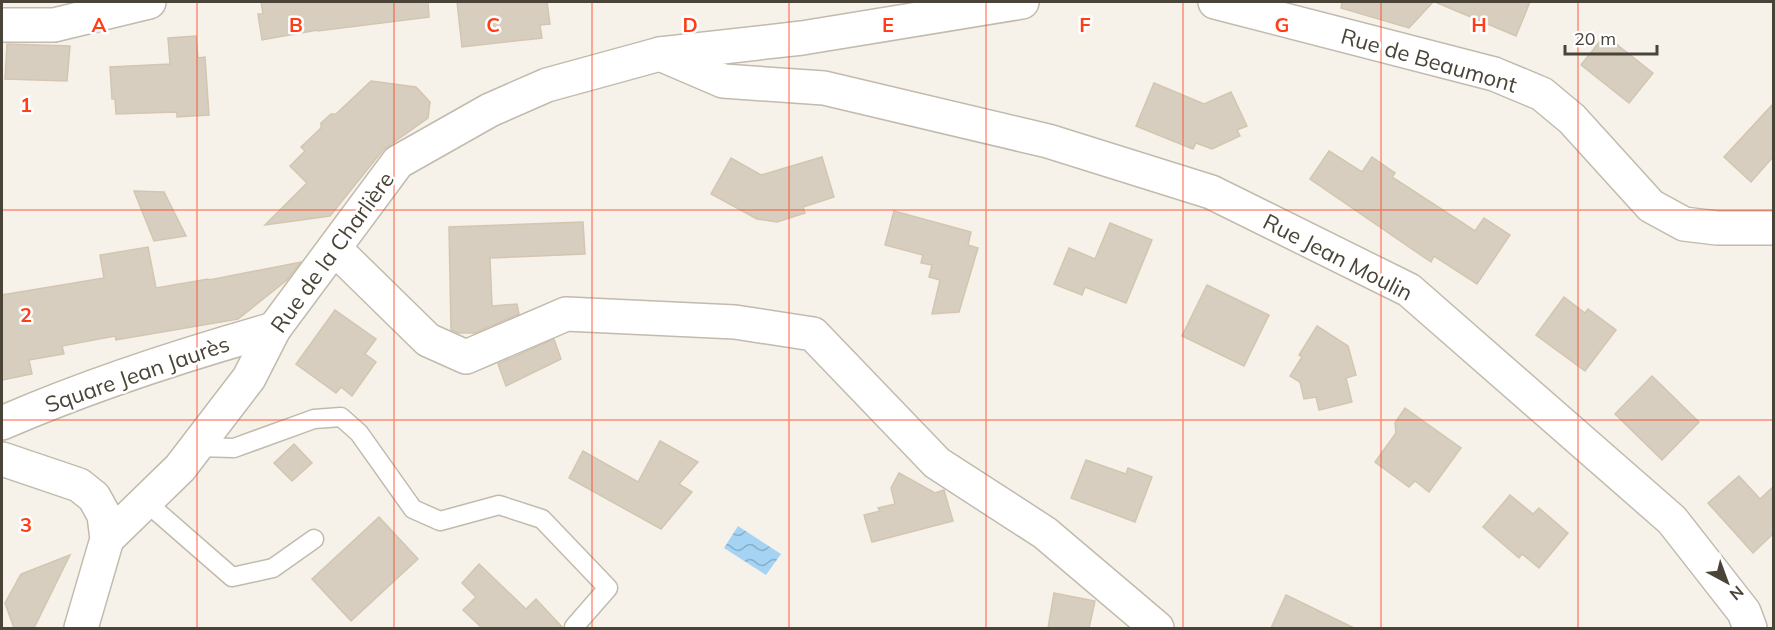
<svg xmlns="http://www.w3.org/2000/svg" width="1775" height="630" viewBox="0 0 1775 630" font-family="Mulish,sans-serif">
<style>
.water{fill:url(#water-waves)}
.building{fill:#d8cebf;stroke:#d3c6b1;stroke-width:1.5}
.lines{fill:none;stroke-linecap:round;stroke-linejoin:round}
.service-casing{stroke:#c2baac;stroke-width:21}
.minor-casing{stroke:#c2baac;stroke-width:36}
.service{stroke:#fff;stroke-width:18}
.minor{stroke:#fff;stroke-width:33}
.grid{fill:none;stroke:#ff3d18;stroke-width:1.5;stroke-opacity:0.55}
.labels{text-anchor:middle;stroke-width:5;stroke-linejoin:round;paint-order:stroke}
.street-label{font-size:22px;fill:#4a4337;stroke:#fff}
.grid-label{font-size:20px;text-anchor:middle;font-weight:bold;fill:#ff3d18;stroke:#fff;stroke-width:5;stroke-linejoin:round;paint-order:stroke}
</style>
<defs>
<pattern id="water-waves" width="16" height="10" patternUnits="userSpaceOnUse" patternTransform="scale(1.5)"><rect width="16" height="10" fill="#a4d3f4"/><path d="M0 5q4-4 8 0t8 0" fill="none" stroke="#88adc6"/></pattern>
</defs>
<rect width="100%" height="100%" fill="#f6f2ea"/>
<path class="water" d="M738,526L781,554L766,575L724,548Z"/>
<g class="building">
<path d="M261,2H428L429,17L318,31V30L262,40L258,14H263Z"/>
<path d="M457,2H547L550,24L540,25L542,38L462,47Z"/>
<path d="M1342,2H1433L1409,28L1341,8Z"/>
<path d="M1435,2H1530L1516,36Z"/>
<path d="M1605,35L1653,73L1629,103L1581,65Z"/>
<path d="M196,36L198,58L205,57L209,115L177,117V112L116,114L115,99H112L110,67L170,64L168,38Z"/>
<path d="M7,44L70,46L67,81L5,79Z"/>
<path d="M371,81L416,87L430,102L428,118L383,150L330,216L265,225L307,183L290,166L305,151L301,147L321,128V123L331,114H336Z"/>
<path d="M1154,83L1204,104L1231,92L1247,126L1237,130L1240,136L1212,149L1196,143L1193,149L1136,126Z"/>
<path d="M1773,104V157L1751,182L1724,157Z"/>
<path d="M1329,151L1362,172L1372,157L1395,173L1392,177L1475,231L1484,218L1510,235L1477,284L1434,256L1431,262L1310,179Z"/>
<path d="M822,157L834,197L803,207L805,213L777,222L757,219L711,194L731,158L761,175Z"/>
<path d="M134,191L164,192L186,236L154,241Z"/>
<path d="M894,211L971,232L968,245L978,248L959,312L932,314L940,280L929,277L932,265L921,263L923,255L885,245Z"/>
<path d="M583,222L585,254L490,258L492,306L517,304L519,314L475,333H458L451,330L449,227Z"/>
<path d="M1110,223L1152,240L1126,303L1085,287L1082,295L1054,284L1069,248L1095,259Z"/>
<path d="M148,247L156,288L208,279L209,280L301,262L287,280L238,319L116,340L115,336L62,346L64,354L29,360L32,374L2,380V295L104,278L100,255Z"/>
<path d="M1207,285L1269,315L1244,366L1182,336Z"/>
<path d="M1564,297L1585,313L1588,309L1616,330L1585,371L1536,335Z"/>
<path d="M335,310L376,339L365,354L376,362L352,396L341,387L336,393L296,364Z"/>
<path d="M1317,326L1348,346L1356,375L1346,378L1352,402L1319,410L1316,397L1304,399L1300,382L1290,376L1302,357L1299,355Z"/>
<path d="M554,339L561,359L506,386L498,364Z"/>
<path d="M1652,376L1699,422L1662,460L1615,414Z"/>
<path d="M1405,408L1461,448L1429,492L1415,481L1409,487L1375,462L1396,433L1395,423Z"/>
<path d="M660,441L698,462L679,484L692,492L661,529L569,478L583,451L638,482Z"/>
<path d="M294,444L312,463L292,481L274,463Z"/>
<path d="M1086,460L1126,474L1128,468L1152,477L1135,522L1071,498Z"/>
<path d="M899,473L935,493L944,490L953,521L872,542L864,515L880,511L878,508L895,504L891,488Z"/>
<path d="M1739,476L1760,499L1773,487V534L1753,553L1708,503Z"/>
<path d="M1510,495L1533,514L1539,508L1568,533L1539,568L1522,554L1519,558L1483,527Z"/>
<path d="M379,517L418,559L351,621L312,579Z"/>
<path d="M70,555L34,628H14L5,603L21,574Z"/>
<path d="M479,564L526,609L536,599L563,628H482L463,610L476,597L462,583Z"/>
<path d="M1054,593L1095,601L1089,628H1048Z"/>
<path d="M1286,595L1354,628H1271Z"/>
</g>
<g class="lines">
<g class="service-casing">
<g id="service">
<path d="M196,447L234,448L314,419L341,417L359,433L413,509L440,521L499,505L542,519L608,588L574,627"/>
<path d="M146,502L232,577L273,568L314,539"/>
</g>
</g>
<g class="minor-casing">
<g id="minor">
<path d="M1215,2L1494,74L1542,94L1572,119L1651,206L1684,224L1717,228H1774"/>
<path d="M2,25H54L149,2"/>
<path d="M660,54L723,81L824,88L1048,141L1211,192L1409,290L1672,520L1744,612L1750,628"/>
<path d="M335,249L428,340L466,357L566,314L735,322L813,334L937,463L1045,533L1157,628"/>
<path d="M2,423C89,385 182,355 274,329"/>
<path d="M2,459L79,485L94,497L104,515L107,539L81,628"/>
<path d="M107,539L180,468L249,378L274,329L398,162L490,110L547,85L660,54L802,38L1022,2"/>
</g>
</g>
<use href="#service" class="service"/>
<use href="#minor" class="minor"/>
</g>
<path class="grid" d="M197,2V628M394,2V628M592,2V628M789,2V628M986,2V628M1183,2V628M1381,2V628M1578,2V628M2,210H1774M2,420H1774"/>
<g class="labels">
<g class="street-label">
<text transform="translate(1429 60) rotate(16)" y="8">Rue de Beaumont</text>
<text transform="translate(332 252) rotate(-54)" y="8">Rue de la Charlière</text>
<text transform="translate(1338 257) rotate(27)" y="8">Rue Jean Moulin</text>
<text transform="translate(137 374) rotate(-19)" y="8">Square Jean Jaurès</text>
</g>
</g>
<g class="grid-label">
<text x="99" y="32">A</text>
<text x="296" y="32">B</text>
<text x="493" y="32">C</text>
<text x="690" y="32">D</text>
<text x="888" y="32">E</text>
<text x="1085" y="32">F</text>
<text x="1282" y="32">G</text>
<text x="1479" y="32">H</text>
<text x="26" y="112">1</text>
<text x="26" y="322">2</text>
<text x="26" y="532">3</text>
</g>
<rect width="1775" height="630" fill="none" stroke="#4a4337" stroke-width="6"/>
<g transform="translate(1727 582) rotate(139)" stroke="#ffffff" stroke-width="4.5" paint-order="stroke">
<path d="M0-4.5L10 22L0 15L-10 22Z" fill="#4a4337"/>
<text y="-9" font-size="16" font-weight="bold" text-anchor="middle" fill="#4a4337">N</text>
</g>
<path d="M1565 45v9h92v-9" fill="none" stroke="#4a4337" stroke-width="3"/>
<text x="1574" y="45" font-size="18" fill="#4a4337" stroke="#ffffff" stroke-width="4.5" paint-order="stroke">20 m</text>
</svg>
